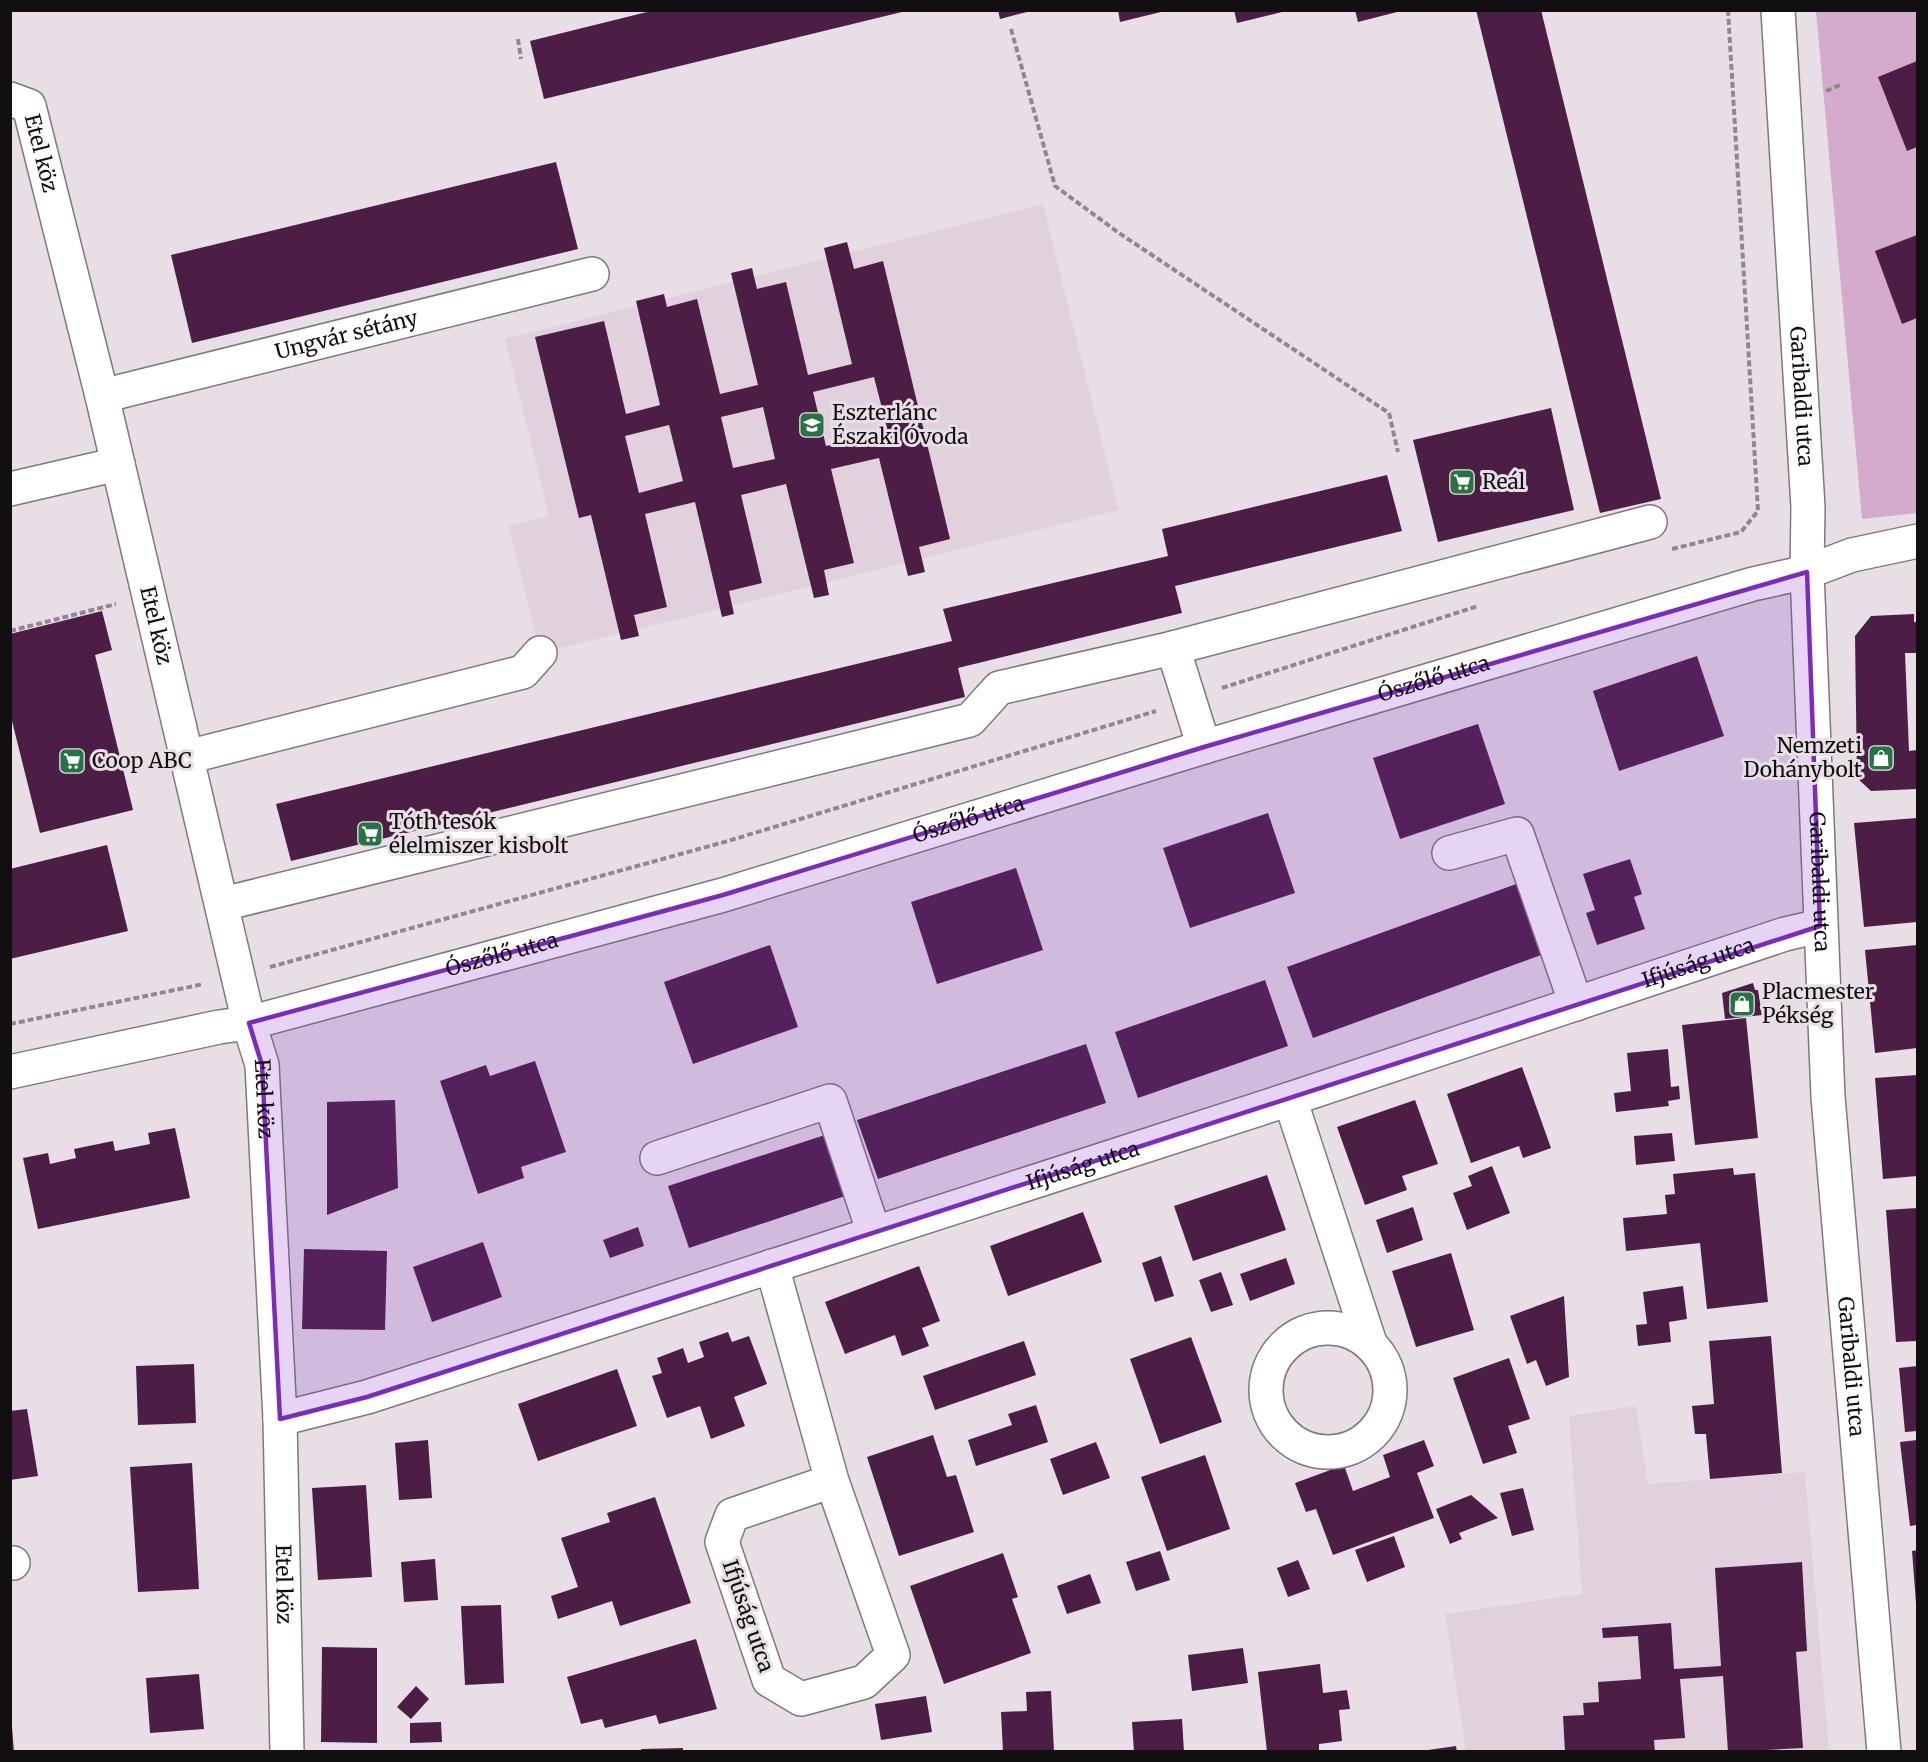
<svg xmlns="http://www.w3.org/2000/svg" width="1928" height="1762" viewBox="0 0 1928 1762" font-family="Merriweather,serif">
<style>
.built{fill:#e0d1dc}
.green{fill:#d3accb}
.building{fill:#4c1e45;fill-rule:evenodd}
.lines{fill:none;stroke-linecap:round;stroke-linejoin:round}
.minor-casing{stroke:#7f787e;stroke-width:36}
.path{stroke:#8f898e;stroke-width:4;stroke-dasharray:6 3;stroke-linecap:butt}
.minor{stroke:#fff;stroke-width:33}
.marked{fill:#7b2cbf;fill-opacity:0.2;stroke:#7b2cbf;stroke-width:4.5;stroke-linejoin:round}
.labels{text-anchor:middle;stroke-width:6;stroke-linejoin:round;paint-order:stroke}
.street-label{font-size:21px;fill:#120f11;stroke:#e7dfe5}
.poi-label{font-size:21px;fill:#120f11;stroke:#e7dfe5;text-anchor:start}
</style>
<rect width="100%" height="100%" fill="#e7dfe5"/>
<g class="built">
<path d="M1043,204L1119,510L540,653L509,526L549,516L505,339Z"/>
<path d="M1636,1406L1648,1484L1805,1472L1829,1751H1466L1445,1614L1582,1594L1569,1416Z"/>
</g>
<path class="green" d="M1816,11H1917V513L1862,519Z"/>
<g class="building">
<path d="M655,10H905L906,11L544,99L530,41Z"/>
<path d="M998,10H1031V11L1000,19Z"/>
<path d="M1118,10H1164L1165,11L1120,22Z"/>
<path d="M1234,10H1286V11L1237,23Z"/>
<path d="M1355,10H1401V11L1358,22Z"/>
<path d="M1476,10H1541L1661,499L1600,513Z"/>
<path d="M1917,61V147L1907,151L1878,77Z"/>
<path d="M556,162L578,249L192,343L171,255Z"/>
<path d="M1917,235V318L1902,324L1875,251Z"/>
<path d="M847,242L854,269L883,261L950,539L919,547L925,572L908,576L879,458L831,469L854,563L824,570L829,595L814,598L786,484L741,495L762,583L729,591L734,614L722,617L695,502L645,514L667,607L634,615L639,636L621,640L591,515L579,518L535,337L604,321L626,414L660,405L636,301L664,294L667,307L697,299L720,394L758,385L731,273L752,268L757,289L786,282L808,375L852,364L824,248ZM874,377L888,432L826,446L813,392ZM763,407L775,459L733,468L721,417ZM669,425L683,481L639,493L625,436Z"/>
<path d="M1551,408L1574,510L1438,542L1413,440Z"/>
<path d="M1387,475L1402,531L1175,586L1182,613L958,668L965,697L291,861L276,804L952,641L943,609L1168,556L1162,529Z"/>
<path d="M102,611L112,650L95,655L133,810L40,833L10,713V634Z"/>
<path d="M1914,614V622H1917V653H1905L1909,751L1917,750V789L1871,791L1857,778L1855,636L1871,616Z"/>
<path d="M1697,656L1724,736L1619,771L1593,691Z"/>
<path d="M1478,724L1505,804L1400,839L1373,758Z"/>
<path d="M1268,813L1295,893L1190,928L1163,848Z"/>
<path d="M1917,818V922L1864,927L1854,823Z"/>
<path d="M107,845L128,931L10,959V869Z"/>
<path d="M1630,859L1642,894L1634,897L1645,929L1597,945L1586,913L1595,910L1583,874Z"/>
<path d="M1016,868L1043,950L937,984L911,902Z"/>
<path d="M1519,883L1544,954L1313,1038L1287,967Z"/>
<path d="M770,945L798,1027L693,1064L664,982Z"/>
<path d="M1917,945V1048L1875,1053L1865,950Z"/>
<path d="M1265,980L1288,1046L1138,1098L1115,1032Z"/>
<path d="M1753,983L1755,990H1758L1762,1015L1725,1019L1722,993Z"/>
<path d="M1746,1018L1758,1138L1695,1145L1682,1025Z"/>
<path d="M1086,1044L1106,1103L878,1179L857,1120Z"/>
<path d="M1668,1049L1671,1087L1679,1086L1680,1099L1668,1101L1669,1106L1616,1112L1614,1093L1631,1091L1627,1053Z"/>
<path d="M535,1061L566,1152L521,1167L524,1178L478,1194L440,1081L486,1065L490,1076Z"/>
<path d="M1522,1067L1551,1148L1523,1158L1519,1146L1471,1163L1447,1094Z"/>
<path d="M1917,1075V1176L1883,1179L1875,1078Z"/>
<path d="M395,1100L398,1188L327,1215V1102Z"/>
<path d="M1415,1100L1438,1164L1402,1176L1407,1190L1365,1205L1337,1127Z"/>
<path d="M175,1128L190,1198L38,1229L23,1158L48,1153L50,1164L76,1158L74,1149L113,1141L115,1151L150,1144L148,1133Z"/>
<path d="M1672,1133L1675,1161L1636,1165L1634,1136Z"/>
<path d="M828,1134L848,1195L689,1248L668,1186Z"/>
<path d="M1492,1166L1510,1213L1467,1230L1453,1193L1472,1186L1468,1176Z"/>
<path d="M1733,1168L1734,1175L1755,1173L1768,1302L1707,1309L1700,1243L1626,1251L1623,1218L1667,1214L1665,1195L1675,1194L1673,1174Z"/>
<path d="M1267,1175L1286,1230L1193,1261L1174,1206Z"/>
<path d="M1413,1207L1423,1240L1387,1253L1376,1220Z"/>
<path d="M1917,1208V1341L1896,1342L1886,1210Z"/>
<path d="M1083,1212L1102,1262L1008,1296L990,1246Z"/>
<path d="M638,1227L644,1246L610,1258L603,1240Z"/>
<path d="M483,1242L502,1297L432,1322L413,1267Z"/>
<path d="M304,1249L387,1251L385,1330L302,1329Z"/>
<path d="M1451,1253L1474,1330L1416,1347L1392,1271Z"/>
<path d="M1161,1256L1174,1296L1155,1302L1142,1263Z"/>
<path d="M1286,1258L1295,1284L1250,1301L1240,1274Z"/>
<path d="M919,1266L940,1321L922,1328L929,1346L902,1356L895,1335L845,1354L825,1302Z"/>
<path d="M1221,1272L1233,1305L1211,1312L1199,1280Z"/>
<path d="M1683,1286L1687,1319L1669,1322L1671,1342L1638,1346L1636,1325L1647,1324L1643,1292Z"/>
<path d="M1564,1296L1569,1377L1546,1386L1536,1360L1527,1364L1510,1316Z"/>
<path d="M728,1332L732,1342L749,1336L767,1384L734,1397L745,1426L711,1439L700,1406L667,1418L652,1376L662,1373L657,1358L683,1348L688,1363L704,1357L699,1342Z"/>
<path d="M1771,1336L1782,1473L1710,1479L1706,1434H1695L1692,1406L1714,1404L1709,1341Z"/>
<path d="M1191,1337L1222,1422L1160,1444L1130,1359Z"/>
<path d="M1024,1341L1036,1375L935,1410L923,1376Z"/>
<path d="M1509,1358L1530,1419L1508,1426L1517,1453L1483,1464L1453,1378Z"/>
<path d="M194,1364L196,1423L138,1425L136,1366Z"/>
<path d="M1917,1366V1431L1905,1432L1899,1368Z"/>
<path d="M617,1369L637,1426L538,1461L518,1404Z"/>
<path d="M1036,1405L1048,1442L976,1466L968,1440L1012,1425L1008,1414Z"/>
<path d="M27,1409L38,1476L10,1480V1411Z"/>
<path d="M933,1435L947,1477L956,1475L974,1532L899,1556L867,1457Z"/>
<path d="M428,1440L432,1498L399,1500L395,1443Z"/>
<path d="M1424,1440L1434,1466L1417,1473L1434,1518L1333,1555L1316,1509L1306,1512L1295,1483L1344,1465L1353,1491L1390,1477L1383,1455Z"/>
<path d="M1917,1440V1525L1910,1526L1900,1442Z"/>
<path d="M1096,1442L1110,1478L1063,1495L1050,1459Z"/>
<path d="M1205,1455L1230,1529L1167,1551L1141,1477Z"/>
<path d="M192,1463L199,1589L138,1592L130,1467Z"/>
<path d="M366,1485L372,1577L318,1580L312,1488Z"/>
<path d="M1523,1488L1534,1530L1512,1536L1500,1493Z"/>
<path d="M1471,1495L1498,1518L1459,1533L1462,1539L1450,1544L1436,1509Z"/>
<path d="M655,1497L691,1603L620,1626L612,1601L558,1619L551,1596L578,1587L561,1538L610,1522L607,1513Z"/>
<path d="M1394,1536L1405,1567L1367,1582L1355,1550Z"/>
<path d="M1917,1550V1603H1916L1912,1551Z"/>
<path d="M1160,1551L1170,1580L1136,1591L1126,1562Z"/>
<path d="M1003,1553L1018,1597L1012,1599L1031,1653L944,1684L910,1586Z"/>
<path d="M435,1559L438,1600L404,1602L401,1562Z"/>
<path d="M1298,1560L1310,1589L1288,1597L1277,1568Z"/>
<path d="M1802,1562L1807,1651L1796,1652L1803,1748L1728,1752L1723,1676L1680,1679L1685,1738L1654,1740L1655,1752H1565L1563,1716L1584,1715L1583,1703L1599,1702L1598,1682L1641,1679L1638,1636L1603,1638L1602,1628L1671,1623L1674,1669L1721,1666L1715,1568Z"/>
<path d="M1090,1574L1101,1603L1067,1614L1057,1586Z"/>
<path d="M501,1605L504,1683L465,1685L461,1606Z"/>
<path d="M696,1639L717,1709L659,1724L656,1715L605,1728L602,1719L581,1724L567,1677Z"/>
<path d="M322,1647L377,1648V1743L321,1742Z"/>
<path d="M1243,1648L1248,1683L1192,1691L1188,1655Z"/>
<path d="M1320,1664L1323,1693L1347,1690L1350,1709L1339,1710L1342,1741L1319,1744V1752H1267L1258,1672Z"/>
<path d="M199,1674L204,1729L150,1733L146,1678Z"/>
<path d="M416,1686L429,1699L411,1719L397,1707Z"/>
<path d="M1051,1691L1054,1752H1003L1001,1712L1027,1711L1026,1692Z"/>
<path d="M926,1696L932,1732L881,1740L875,1704Z"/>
<path d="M1182,1719L1184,1752H1134L1132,1722Z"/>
<path d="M441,1722L442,1742L410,1743V1723Z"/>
<path d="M10,1727H12L14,1752H10Z"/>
<path d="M1456,1746L1457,1752H1428V1750Z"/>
<path d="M683,1748V1752H641V1749Z"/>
</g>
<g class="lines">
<g class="minor-casing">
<g id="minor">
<path id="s1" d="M1778,10L1808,507L1807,572L1828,1097L1884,1752"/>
<path id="s2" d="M10,99L29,106L102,396L249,1023L262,1065L280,1419L287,1752"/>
<path id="s3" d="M102,396L592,274"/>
<path d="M10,489L118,464"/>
<path d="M1173,648L1650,522"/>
<path d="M187,757L523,672L540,653"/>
<path d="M1449,853L1517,834L1576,1004"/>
<path d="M223,904L970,720L999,688L1173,648L1204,747"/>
<path id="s4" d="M10,1072L219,1027L249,1023L723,895L1204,747L1753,584L1807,572L1852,555L1918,541"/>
<path d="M1290,1099L1370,1343"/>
<path d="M657,1158L830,1101L874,1233"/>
<path d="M772,1266L832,1481L893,1655L864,1682L801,1699L769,1680L722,1542L732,1515L832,1481"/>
<circle cx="1328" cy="1390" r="62"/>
<path id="s5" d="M280,1419L367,1397L1290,1099L1785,934L1820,926"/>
<path d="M10,1563H13"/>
</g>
</g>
<g class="path">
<path d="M1011,29L1055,186L1119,233L1389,413L1398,452"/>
<path d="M518,39L521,59"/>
<path d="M1826,91L1840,85"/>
<path d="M1672,549L1741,532L1758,511L1728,10"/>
<path d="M10,631L116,604"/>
<path d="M1222,688L1478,606"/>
<path d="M270,967L728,841L1156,711"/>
<path d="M10,1024L204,984"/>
</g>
<use href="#minor" class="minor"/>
</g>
<path class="marked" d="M1807,572L1820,926L367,1397L280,1419L262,1065L249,1023L723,895L1204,747Z"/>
<defs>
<g id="school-square" transform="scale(1.35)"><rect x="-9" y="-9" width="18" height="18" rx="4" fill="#257444" stroke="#e7dfe5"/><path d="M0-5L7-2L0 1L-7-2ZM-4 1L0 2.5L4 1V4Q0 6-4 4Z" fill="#fff"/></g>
<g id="supermarket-square" transform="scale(1.35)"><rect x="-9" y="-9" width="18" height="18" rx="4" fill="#257444" stroke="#e7dfe5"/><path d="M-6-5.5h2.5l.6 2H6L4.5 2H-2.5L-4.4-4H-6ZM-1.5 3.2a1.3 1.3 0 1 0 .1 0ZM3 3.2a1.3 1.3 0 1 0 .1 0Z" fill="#fff"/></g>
<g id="shop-square" transform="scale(1.35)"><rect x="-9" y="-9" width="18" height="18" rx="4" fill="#257444" stroke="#e7dfe5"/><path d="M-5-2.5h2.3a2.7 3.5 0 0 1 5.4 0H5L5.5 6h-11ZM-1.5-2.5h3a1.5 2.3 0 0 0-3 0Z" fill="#fff"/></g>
</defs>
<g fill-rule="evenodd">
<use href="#school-square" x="812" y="425"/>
<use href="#supermarket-square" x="1462" y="482"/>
<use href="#shop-square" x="1881" y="758"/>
<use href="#supermarket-square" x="72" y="761"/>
<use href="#supermarket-square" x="370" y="834"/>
<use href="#shop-square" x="1742" y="1004"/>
</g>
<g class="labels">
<g class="street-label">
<text dy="7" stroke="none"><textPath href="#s2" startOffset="69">Etel köz</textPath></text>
<text dy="7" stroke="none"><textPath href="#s3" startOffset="252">Ungvár sétány</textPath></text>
<text dy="7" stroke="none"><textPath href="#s1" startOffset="387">Garibaldi utca</textPath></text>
<text dy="7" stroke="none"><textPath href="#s2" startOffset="555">Etel köz</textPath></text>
<text dy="7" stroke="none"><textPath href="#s4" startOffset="1478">Ószőlő utca</textPath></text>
<text dy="7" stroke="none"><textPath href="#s4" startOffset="992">Ószőlő utca</textPath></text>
<text dy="7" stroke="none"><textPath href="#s1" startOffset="873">Garibaldi utca</textPath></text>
<text dy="7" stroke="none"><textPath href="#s4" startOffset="506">Ószőlő utca</textPath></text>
<text dy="7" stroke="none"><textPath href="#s5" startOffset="1490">Ifjúság utca</textPath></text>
<text dy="7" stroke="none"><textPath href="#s2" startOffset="1041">Etel köz</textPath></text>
<text dy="7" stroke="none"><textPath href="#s5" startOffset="842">Ifjúság utca</textPath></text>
<text dy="7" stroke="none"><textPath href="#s1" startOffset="1359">Garibaldi utca</textPath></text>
<text dy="7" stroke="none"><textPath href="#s2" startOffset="1527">Etel köz</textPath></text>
<text transform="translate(748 1616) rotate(71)" y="7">Ifjúság utca</text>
</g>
<g class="poi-label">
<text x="832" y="420">Eszterlánc<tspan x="832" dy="24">Északi Óvoda</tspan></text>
<text x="1482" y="489">Reál</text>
<text x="1862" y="753" text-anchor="end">Nemzeti<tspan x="1862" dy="24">Dohánybolt</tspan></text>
<text x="92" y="768">Coop ABC</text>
<text x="389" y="829">Tóth tesók<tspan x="389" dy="24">élelmiszer kisbolt</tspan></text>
<text x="1762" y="999">Placmester<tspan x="1762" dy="24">Pékség</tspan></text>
</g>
</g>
<rect width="1928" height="1762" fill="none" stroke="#120f11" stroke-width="24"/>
</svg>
